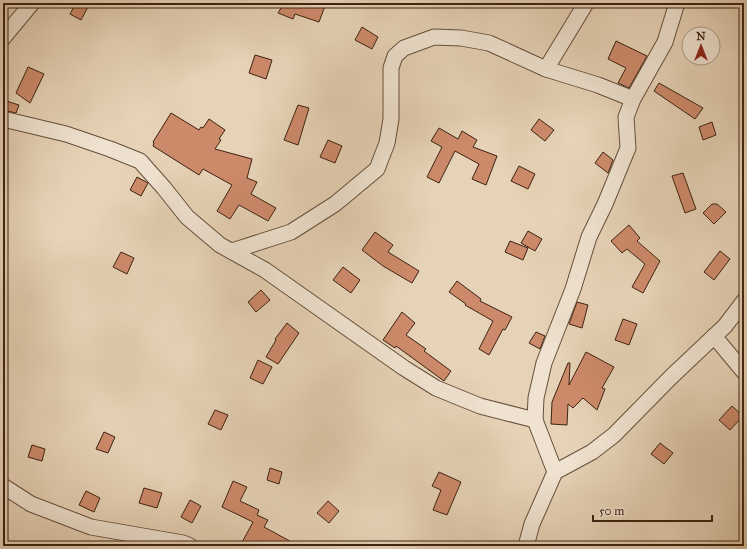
<svg xmlns="http://www.w3.org/2000/svg" width="747" height="549" viewBox="0 0 747 549" font-family="'IM FELL Great Primer',serif">
<style>
.building{fill:#cd8a6b;stroke:#3c2311}
.lines{fill:none;stroke-linecap:round;stroke-linejoin:round}
.minor-casing{stroke:#664f3a;stroke-width:17}
.minor{stroke:#efe2d0;stroke-width:15}
</style>
<rect width="100%" height="100%" fill="#e6d2b6"/>
<filter id="stains"><feTurbulence type="fractalNoise" baseFrequency=".005" numOctaves="4"/><feColorMatrix values="0 0 0 0 .2 0 0 0 0 .09 0 0 0 0 .02 0 0 0 .5 -.17"/></filter>
<radialGradient id="worn" r=".72"><stop offset=".6" stop-color="#630" stop-opacity="0"/><stop offset="1" stop-color="#630" stop-opacity=".3"/></radialGradient>
<g class="building">
<path d="M76,3H90L81,20L70,14Z"/>
<path d="M271,3H317L325,6L319,22L295,14L293,19L278,13L281,8L271,4Z"/>
<path d="M362,27L378,37L372,49L355,40Z"/>
<path d="M616,41L647,56L629,88L618,83L626,68L608,59Z"/>
<path d="M255,55L272,60L266,79L249,73Z"/>
<path d="M28,67L44,74L30,103L16,93Z"/>
<path d="M659,83L703,108L695,119L654,91Z"/>
<path d="M3,100L19,105L16,113L3,110Z"/>
<path d="M298,105L309,108L298,145L284,140Z"/>
<path d="M171,113L199,130L201,127L203,128L209,119L225,130L219,139L221,140L215,149L252,159L247,178L257,182L251,194L276,208L268,221L239,205L230,219L217,211L232,185L203,169L199,175L153,146L154,143L153,142Z"/>
<path d="M539,119L554,130L545,141L531,130Z"/>
<path d="M712,122L716,135L703,140L699,127Z"/>
<path d="M439,128L458,139L462,131L477,140L473,147L497,156L486,185L472,179L479,164L455,151L439,183L427,177L442,147L431,141Z"/>
<path d="M328,140L342,146L335,163L320,157Z"/>
<path d="M603,152L613,160L608,173L595,163Z"/>
<path d="M519,166L535,174L528,189L511,181Z"/>
<path d="M683,173L696,209L685,213L672,176Z"/>
<path d="M137,177L148,183L141,196L130,190Z"/>
<path d="M712,204H717L726,212L714,224L703,213Z"/>
<path d="M629,225L640,238L637,241L660,261L643,293L632,287L645,264L627,249L622,253L611,241Z"/>
<path d="M528,231L542,239L535,251L521,243Z"/>
<path d="M375,232L393,245L388,252L419,271L412,283L383,266L362,250Z"/>
<path d="M510,241L528,248L523,260L505,252Z"/>
<path d="M720,251L730,259L714,280L704,272Z"/>
<path d="M121,252L134,258L127,274L113,267Z"/>
<path d="M343,267L360,280L351,293L333,280Z"/>
<path d="M457,281L481,299L480,301L512,317L505,330L503,329L489,355L479,349L493,321L465,305L466,304L449,292Z"/>
<path d="M261,290L270,300L256,312L248,302Z"/>
<path d="M577,302L588,305L582,328L569,324Z"/>
<path d="M402,312L415,323L406,335L426,349L424,351L451,371L444,381L396,346L395,348L383,340Z"/>
<path d="M623,319L637,324L629,345L615,340Z"/>
<path d="M287,323L299,333L278,364L266,357L276,340L275,339Z"/>
<path d="M536,332L545,336L540,349L529,343Z"/>
<path d="M586,352L614,367L602,388L605,389L597,410L583,398L573,408L568,404L567,425L551,424L552,402L568,363H570L569,385Z"/>
<path d="M258,360L272,367L263,384L250,378Z"/>
<path d="M732,406L743,416L730,430L719,420Z"/>
<path d="M215,410L228,415L221,430L208,424Z"/>
<path d="M104,432L115,437L108,453L96,449Z"/>
<path d="M660,443L673,453L664,464L651,454Z"/>
<path d="M32,445L45,449L42,461L28,457Z"/>
<path d="M270,468L282,472L279,484L267,480Z"/>
<path d="M439,472L461,482L447,515L433,510L441,490L432,486Z"/>
<path d="M233,481L247,487L240,501L259,510L257,515L268,520L264,527L299,546H240L253,522L222,507Z"/>
<path d="M144,488L162,493L157,508L139,503Z"/>
<path d="M86,491L100,498L94,512L79,505Z"/>
<path d="M190,500L201,506L192,523L181,517Z"/>
<path d="M328,501L339,511L329,523L317,513Z"/>
</g>
<g class="lines">
<g class="minor-casing">
<g id="minor">
<path d="M3,38L32,3"/>
<path d="M546,69L598,85L633,99"/>
<path d="M3,119L66,134L110,149L140,161L164,188L187,217L220,245L265,270L404,368L436,388L480,406L535,420L555,472"/>
<path d="M232,251L291,232L335,204L377,169L387,143L391,119V68L395,56L404,48L434,37L461,38L489,43L546,69L586,3"/>
<path d="M714,336L744,372"/>
<path d="M535,420L536,398L544,363L573,289L589,237L605,204L628,148L626,117L633,99L665,42L677,3"/>
<path d="M3,486L31,504L91,527L183,543L190,546"/>
<path d="M526,546L532,524L555,472L592,452L614,435L671,377L725,326L744,301"/>
</g>
</g>
<use href="#minor" class="minor"/>
</g>
<rect width="747" height="549" fill="none" stroke="#e6d2b6" stroke-width="16"/>
<rect x="4" y="4" width="739" height="541" fill="none" stroke="#3c2311" stroke-width="2"/>
<rect x="8" y="8" width="731" height="533" fill="none" stroke="#3c2311"/>
<g transform="translate(701 46)"><circle r="19" fill="#efe2d0" stroke="#a79684"/>
<path d="M0-3L7 15L0 10L-7 15Z" fill="#8f2418"/>
<text y="-6" font-size="11" font-weight="bold" text-anchor="middle" fill="#3c2311">N</text>
</g>
<path d="M593 515v6h119v-6" fill="none" stroke="#3c2311" stroke-width="2"/>
<text x="599" y="515" font-size="12" fill="#3c2311" stroke="#efe2d0" stroke-width="3" paint-order="stroke">50 m</text>
<rect width="100%" height="100%" filter="url(#stains)"/>
<rect width="100%" height="100%" fill="url(#worn)"/>
</svg>
